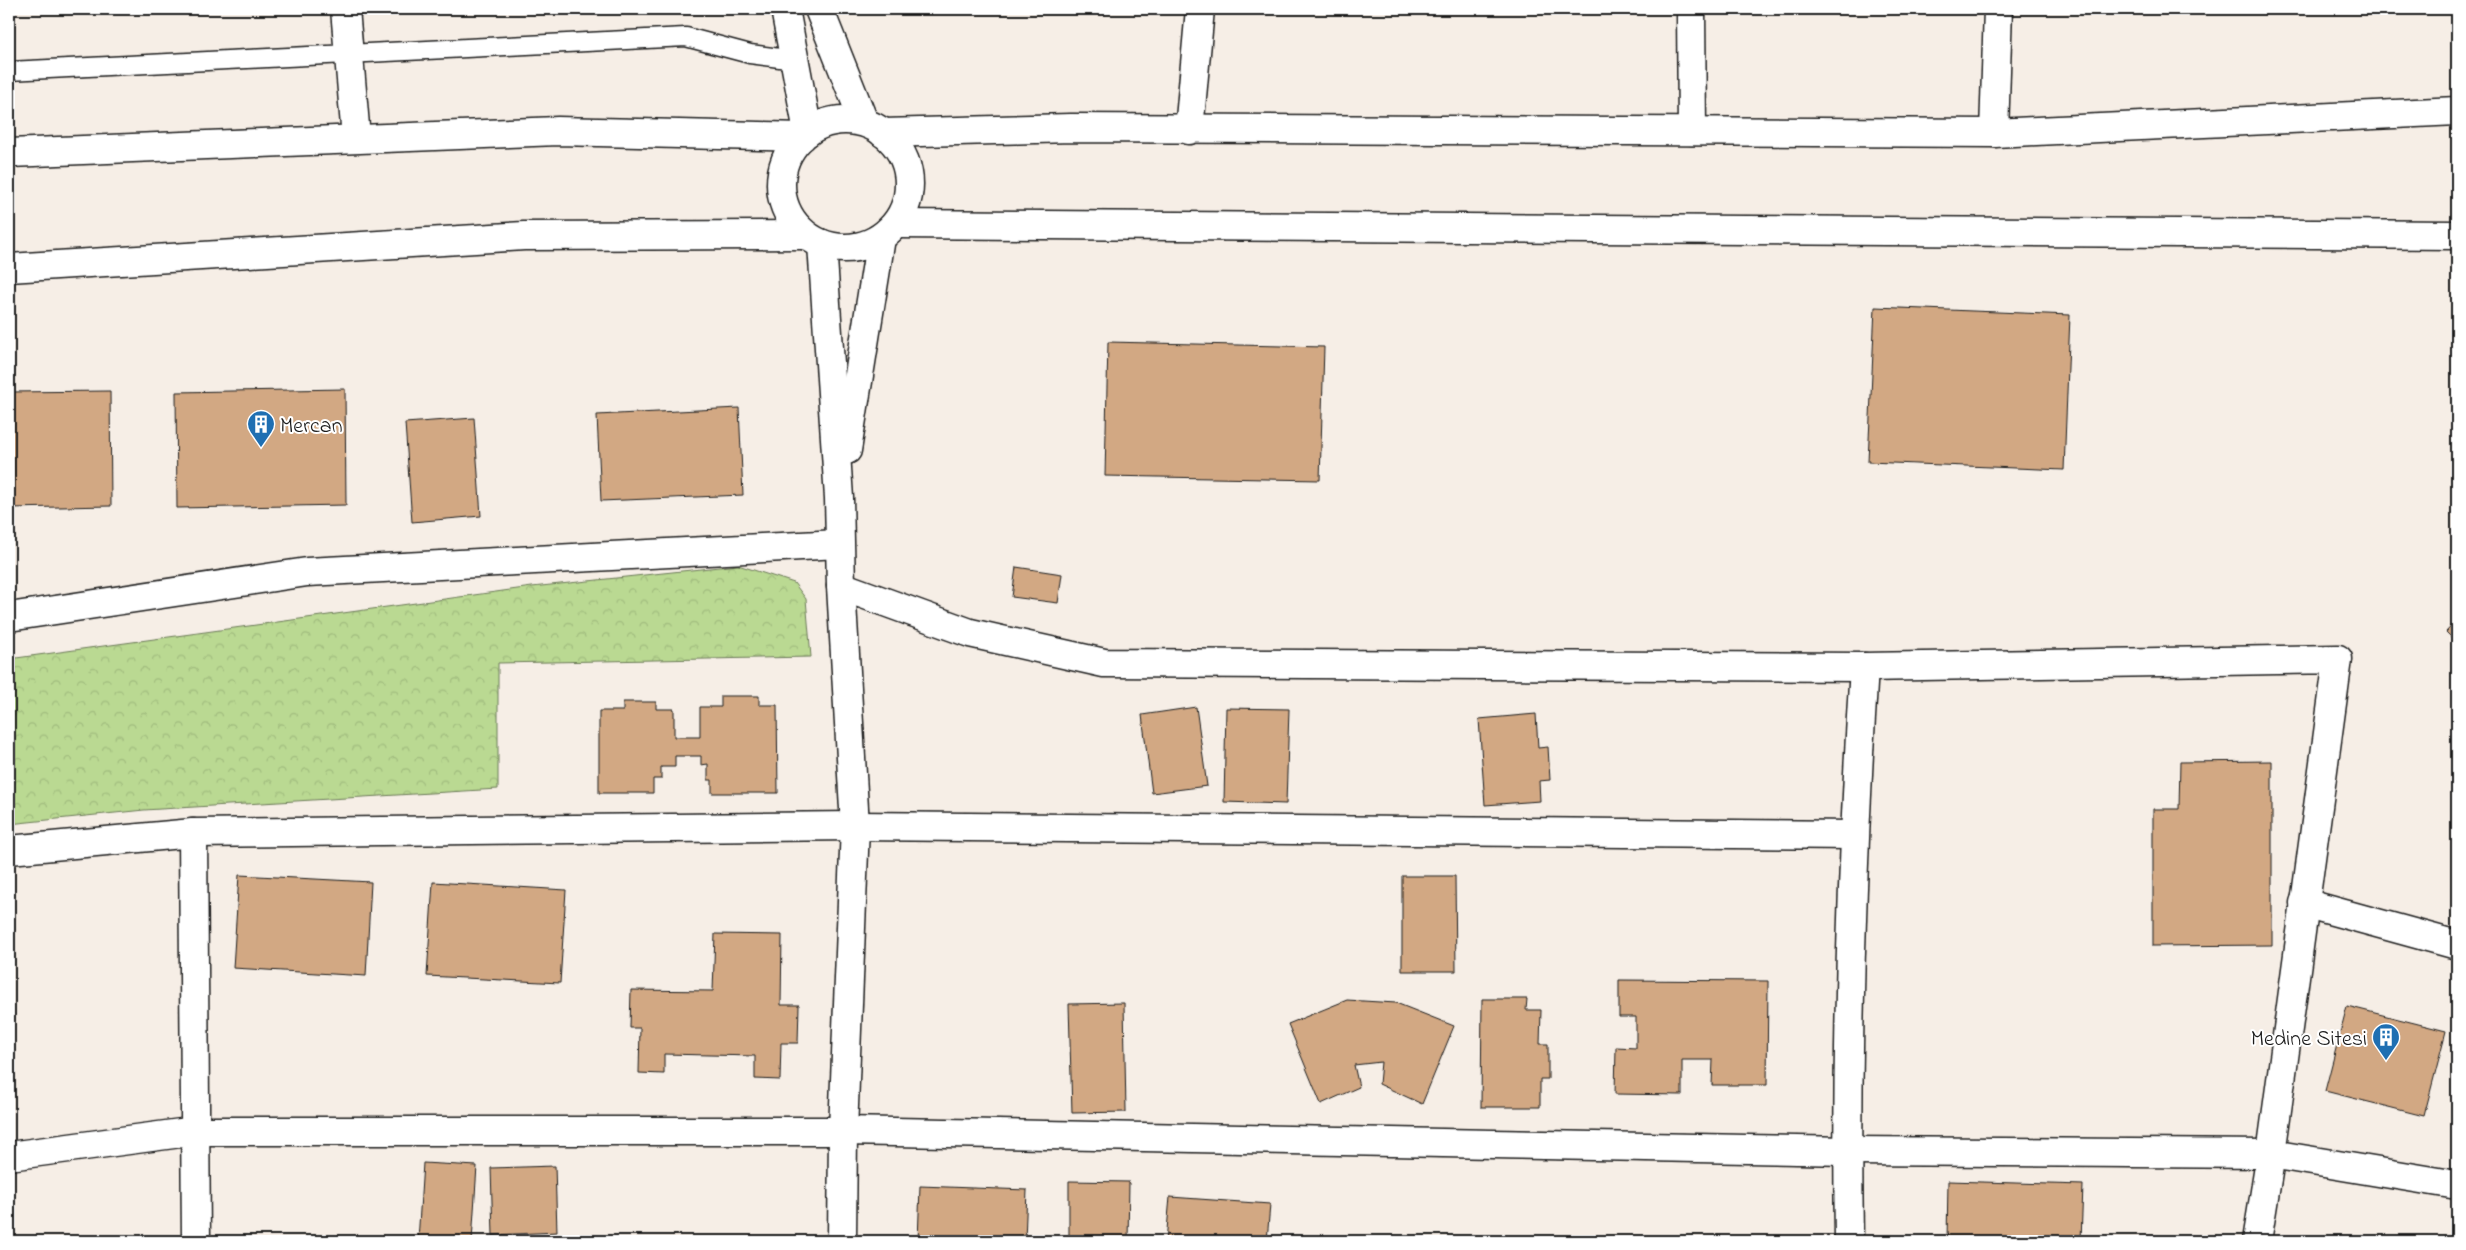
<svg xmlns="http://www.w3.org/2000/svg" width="2466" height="1250" viewBox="0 0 2466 1250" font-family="'Indie Flower',sans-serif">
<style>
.park{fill:url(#park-crowns);stroke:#6b7a57}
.building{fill:#d2a883;stroke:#1c1c1c}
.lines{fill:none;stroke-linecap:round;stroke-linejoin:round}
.service-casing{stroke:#1c1c1c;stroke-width:21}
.minor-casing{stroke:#1c1c1c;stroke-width:31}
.primary-casing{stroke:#1c1c1c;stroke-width:31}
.service{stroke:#fff;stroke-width:18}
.minor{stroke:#fff;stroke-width:28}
.primary{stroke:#fff;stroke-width:28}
.labels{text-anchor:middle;stroke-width:4;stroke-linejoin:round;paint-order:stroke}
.poi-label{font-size:22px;fill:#1c1c1c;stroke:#fff;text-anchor:start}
</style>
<defs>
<pattern id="park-crowns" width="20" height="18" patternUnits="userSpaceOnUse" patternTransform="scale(1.25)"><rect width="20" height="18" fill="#bad992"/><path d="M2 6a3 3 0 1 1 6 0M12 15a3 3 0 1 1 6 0" fill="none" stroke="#9fba7d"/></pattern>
</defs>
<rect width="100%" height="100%" fill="#f6eee6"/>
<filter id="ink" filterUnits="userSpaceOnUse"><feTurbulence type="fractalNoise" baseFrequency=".02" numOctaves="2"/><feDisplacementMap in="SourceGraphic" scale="10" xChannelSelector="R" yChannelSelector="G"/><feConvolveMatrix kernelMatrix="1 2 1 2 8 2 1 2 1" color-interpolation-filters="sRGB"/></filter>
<g filter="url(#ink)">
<path class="park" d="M738,565L794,583L806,599L811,657L498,663V789L144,810L9,824V659L532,587Z"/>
<g class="building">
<path d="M1875,307L2070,315L2064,470L1868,462Z"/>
<path d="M1108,342L1324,347L1320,480L1105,476Z"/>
<path d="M345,389L346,505L177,508L176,392Z"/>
<path d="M110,391L111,506L9,508V392Z"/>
<path d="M739,408L743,495L601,501L597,415Z"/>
<path d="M474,418L481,516L412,522L405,423Z"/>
<path d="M1016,567L1062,574L1058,603L1012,597Z"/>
<path d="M2457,620V643L2446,632Z"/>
<path d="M721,696H759V705H777L778,793H712V780H708V764L701,765V756H675V767H661V779H653V793H599V711H623V702H656V709H674V737H700V707H721Z"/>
<path d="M1196,707L1207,786L1152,793L1142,715Z"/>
<path d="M1226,708L1289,709L1286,804L1224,802Z"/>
<path d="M1536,714L1538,748L1548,747L1550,780L1539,781L1540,801L1485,805L1479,719Z"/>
<path d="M2272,761V945L2153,946V809H2179L2180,762Z"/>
<path d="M239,875L371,882L366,976L233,968Z"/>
<path d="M1402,876H1455L1456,971H1402Z"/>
<path d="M433,882L566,890L560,983L427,976Z"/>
<path d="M715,934L782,935L781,1005H799L798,1043H781L780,1080L755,1079V1056L664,1054V1074L639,1073L640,1028H630L631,990L713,991Z"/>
<path d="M1619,980L1768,981L1767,1085H1712L1713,1060H1682V1095L1615,1094L1616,1047L1636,1048V1017H1619Z"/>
<path d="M1482,999H1527L1526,1010H1541L1540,1044H1548V1079H1540V1107H1481Z"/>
<path d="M1347,1000L1396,1003L1454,1026L1422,1104L1379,1084L1381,1062L1354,1065L1359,1087L1321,1104L1288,1024Z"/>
<path d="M1124,1003L1126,1112L1072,1113L1069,1004Z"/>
<path d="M2347,1006L2446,1031L2424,1116L2325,1091Z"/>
<path d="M423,1163L477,1166L472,1241H418Z"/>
<path d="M555,1166L557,1232L493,1235L491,1168Z"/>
<path d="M1069,1181L1129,1182L1128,1241H1069Z"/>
<path d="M1948,1181L2083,1185L2081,1241H1947Z"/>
<path d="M920,1186L1027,1190L1025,1241H918Z"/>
<path d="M1170,1197L1270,1204L1267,1241H1166Z"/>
</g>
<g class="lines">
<g class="service-casing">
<path id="service" d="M9,71L686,37L750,54L795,60"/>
</g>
<g class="minor-casing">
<g id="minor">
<path d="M345,9L356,138"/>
<path d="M785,9L808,132"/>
<path d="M819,9L864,122"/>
<path d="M1691,9L1692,131"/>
<path d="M1189,130L1200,9"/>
<path d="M1994,133L1998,9"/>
<path d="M822,244L839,498L841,586L855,826L843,1131L842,1241"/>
<path d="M847,450L881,238"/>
<path d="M841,586L970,633L1104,663L1864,667L2338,659L2271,1154L2257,1241"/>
<path d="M9,617L307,572L839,544"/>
<path d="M193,833L855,826L1854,835"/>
<path d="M9,850L193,833L196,1241"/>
<path d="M2304,903L2457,945"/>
<path d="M9,1156L196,1131H843L1848,1151L2271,1154L2457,1185"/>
<path d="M1849,1241C1846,1050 1852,858 1864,667"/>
</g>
</g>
<g class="primary-casing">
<g id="primary">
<circle cx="845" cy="184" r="64"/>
<path d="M883,133L1071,128L1994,133L2457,111"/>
<path d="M9,153L558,131L802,137"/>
<path d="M896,224L2457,235"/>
<path d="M9,268L524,236L804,235"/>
</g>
</g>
<use href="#service" class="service"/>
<use href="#minor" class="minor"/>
<use href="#primary" class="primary"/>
</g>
</g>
<defs>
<g id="building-pin" transform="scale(1.4375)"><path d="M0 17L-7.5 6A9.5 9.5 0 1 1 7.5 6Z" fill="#1f6fb2" stroke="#fff"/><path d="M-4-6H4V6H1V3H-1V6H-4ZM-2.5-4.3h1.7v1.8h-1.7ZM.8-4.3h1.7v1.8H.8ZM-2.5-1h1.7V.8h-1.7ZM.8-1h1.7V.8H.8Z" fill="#fff"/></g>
</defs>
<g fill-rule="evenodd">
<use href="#building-pin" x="261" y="424"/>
<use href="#building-pin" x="2386" y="1037"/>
</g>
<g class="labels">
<g class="poi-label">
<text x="280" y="432">Mercan</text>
<text x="2367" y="1045" text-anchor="end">Medine Sitesi</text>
</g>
</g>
<rect width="2466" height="1250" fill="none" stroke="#fff" stroke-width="30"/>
<rect x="15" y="15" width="2436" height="1220" fill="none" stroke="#1c1c1c" stroke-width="2" filter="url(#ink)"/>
</svg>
